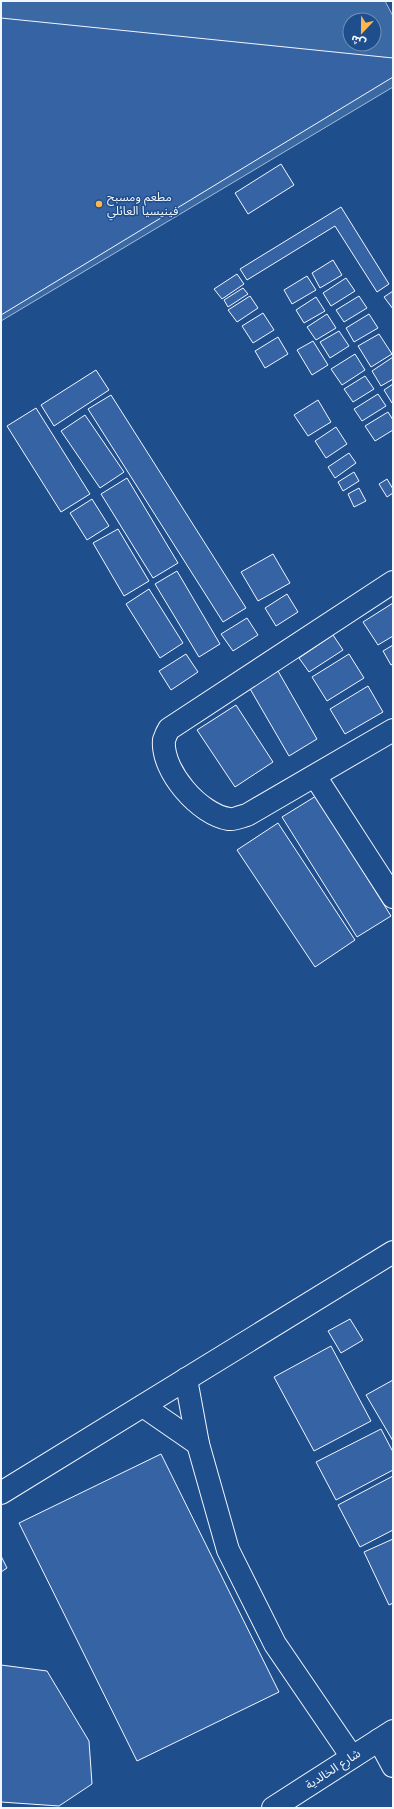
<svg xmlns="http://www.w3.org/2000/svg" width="394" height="1809" viewBox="0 0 394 1809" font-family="Arial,'Noto Sans Arabic',sans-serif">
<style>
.water{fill:#3b69a3;stroke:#a8bbd7;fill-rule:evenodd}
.building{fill:#3563a3;stroke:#f2f6ff}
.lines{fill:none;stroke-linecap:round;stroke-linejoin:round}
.street-casing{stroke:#f2f6ff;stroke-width:24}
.secondary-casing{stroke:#f2f6ff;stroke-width:24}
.street{stroke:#1f4e8c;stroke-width:22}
.secondary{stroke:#1f4e8c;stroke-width:22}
.poi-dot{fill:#ffb74d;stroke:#1f4e8c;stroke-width:1.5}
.labels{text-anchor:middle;stroke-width:3;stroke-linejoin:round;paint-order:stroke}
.poi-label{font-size:12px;fill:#f2f6ff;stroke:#1f4e8c;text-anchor:start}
.street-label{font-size:12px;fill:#f2f6ff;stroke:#1f4e8c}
</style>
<rect width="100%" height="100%" fill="#1f4e8c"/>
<path class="water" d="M1,1H385L393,16V87L1,321ZM350,20H374V44H350Z"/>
<g class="building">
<path d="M1,18L393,58V77L1,315Z"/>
<path d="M281,164L294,185L248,214L235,193Z"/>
<path d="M341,207L389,284L377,292L335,226L247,280L240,269Z"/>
<path d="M333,260L342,275L320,288L312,273Z"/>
<path d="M237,274L244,284L222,299L214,289Z"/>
<path d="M307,276L316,290L292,304L284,290Z"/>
<path d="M346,278L355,291L331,306L323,293Z"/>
<path d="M243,288L248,294L228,307L224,300Z"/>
<path d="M393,291V309L384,297Z"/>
<path d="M250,296L258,308L237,322L228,310Z"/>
<path d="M359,296L367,308L344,322L336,310Z"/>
<path d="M316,297L325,311L304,323L296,310Z"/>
<path d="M263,313L274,330L253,343L242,326Z"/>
<path d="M327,314L336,328L316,340L307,327Z"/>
<path d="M369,314L378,328L354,342L346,328Z"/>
<path d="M339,331L349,346L330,358L320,342Z"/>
<path d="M379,334L392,354L371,367L358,346Z"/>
<path d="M278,337L288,354L265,368L255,351Z"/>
<path d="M313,341L328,365L312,375L297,350Z"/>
<path d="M355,354L365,370L342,385L331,369Z"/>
<path d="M393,357V379L381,386L372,371Z"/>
<path d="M96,370L109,390L54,426L41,405Z"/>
<path d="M365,376L374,389L353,402L344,389Z"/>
<path d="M393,384V403H392L384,390Z"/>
<path d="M378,394L386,406L362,421L354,409Z"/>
<path d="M111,395L246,608L223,622L88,409Z"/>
<path d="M318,400L331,422L308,436L294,415Z"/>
<path d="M36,408L90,494L61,512L7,426Z"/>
<path d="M388,412L393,420V430L375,441L365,426Z"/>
<path d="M85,415L124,472L100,488L61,431Z"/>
<path d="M336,427L347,444L326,458L315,441Z"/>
<path d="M349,453L356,463L335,478L328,467Z"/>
<path d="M354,472L359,481L343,491L338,482Z"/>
<path d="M127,478L178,563L153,578L101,494Z"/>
<path d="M387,479L393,489V493L387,497L379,484Z"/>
<path d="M359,488L366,501L354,507L348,494Z"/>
<path d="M92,499L109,526L87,540L70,513Z"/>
<path d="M118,529L149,581L124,596L93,543Z"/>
<path d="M273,554L290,583L258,601L241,572Z"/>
<path d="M177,571L220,644L199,657L155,584Z"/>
<path d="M149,589L183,643L160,658L126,604Z"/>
<path d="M287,594L298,612L276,626L265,608Z"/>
<path d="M393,603V636L378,645L363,622Z"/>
<path d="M247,618L258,635L233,651L221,634Z"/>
<path d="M333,635L343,650L309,672L299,658Z"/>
<path d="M393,645V664L391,665L383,651Z"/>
<path d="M186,654L198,672L171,690L159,671Z"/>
<path d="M349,654L364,678L327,701L312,677Z"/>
<path d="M278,671L317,739L289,756L249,687Z"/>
<path d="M368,686L383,712L345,734L330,709Z"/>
<path d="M236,705L273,762L235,787L197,730Z"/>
<path d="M316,796L391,916L357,937L282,817Z"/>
<path d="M278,823L355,940L315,967L237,850Z"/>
<path d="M350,1319L363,1340L341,1353L328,1331Z"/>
<path d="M331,1346L371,1421L314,1451L274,1377Z"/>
<path d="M393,1380V1441L366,1395Z"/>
<path d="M381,1429L393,1452V1470L336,1500L316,1462Z"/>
<path d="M161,1454L279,1692L137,1761L19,1523Z"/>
<path d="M393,1476V1530L360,1547L338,1505Z"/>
<path d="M393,1539V1603L389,1605L364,1552Z"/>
<path d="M1,1556L7,1568L1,1572Z"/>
<path d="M1,1665L47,1671L89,1741L92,1784L59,1806L1,1802Z"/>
</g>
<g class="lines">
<g class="street-casing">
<g id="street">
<path d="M393,582L169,729C167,732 165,737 164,740C161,771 200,815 229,819C234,820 242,816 247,815L393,730"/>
<path d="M315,776L393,897"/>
<path d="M186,1379L198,1444L228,1550L275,1644L352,1757"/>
<path d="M143,1406L198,1444"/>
<path d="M1,1493L393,1252"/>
<path d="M379,1740L393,1766"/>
</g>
</g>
<g class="secondary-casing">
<path id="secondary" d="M273,1808L393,1731"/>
</g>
<use href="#street" class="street"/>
<use href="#secondary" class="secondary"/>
</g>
<circle class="poi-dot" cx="99" cy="204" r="4"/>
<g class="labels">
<g class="poi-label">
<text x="107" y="201">مطعم ومسبح<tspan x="107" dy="14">فينيسيا العائلي</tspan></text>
</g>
<g class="street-label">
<text transform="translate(333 1769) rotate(-33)" y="4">شارع الخالدية</text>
</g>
</g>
<rect width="394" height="1809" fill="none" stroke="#f2f6ff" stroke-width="4"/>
<g transform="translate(362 32) rotate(202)"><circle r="19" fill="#1f4e8c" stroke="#7391ba"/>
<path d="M0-3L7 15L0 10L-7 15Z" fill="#ffb74d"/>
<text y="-6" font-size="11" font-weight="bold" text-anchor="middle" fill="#f2f6ff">ش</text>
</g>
</svg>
